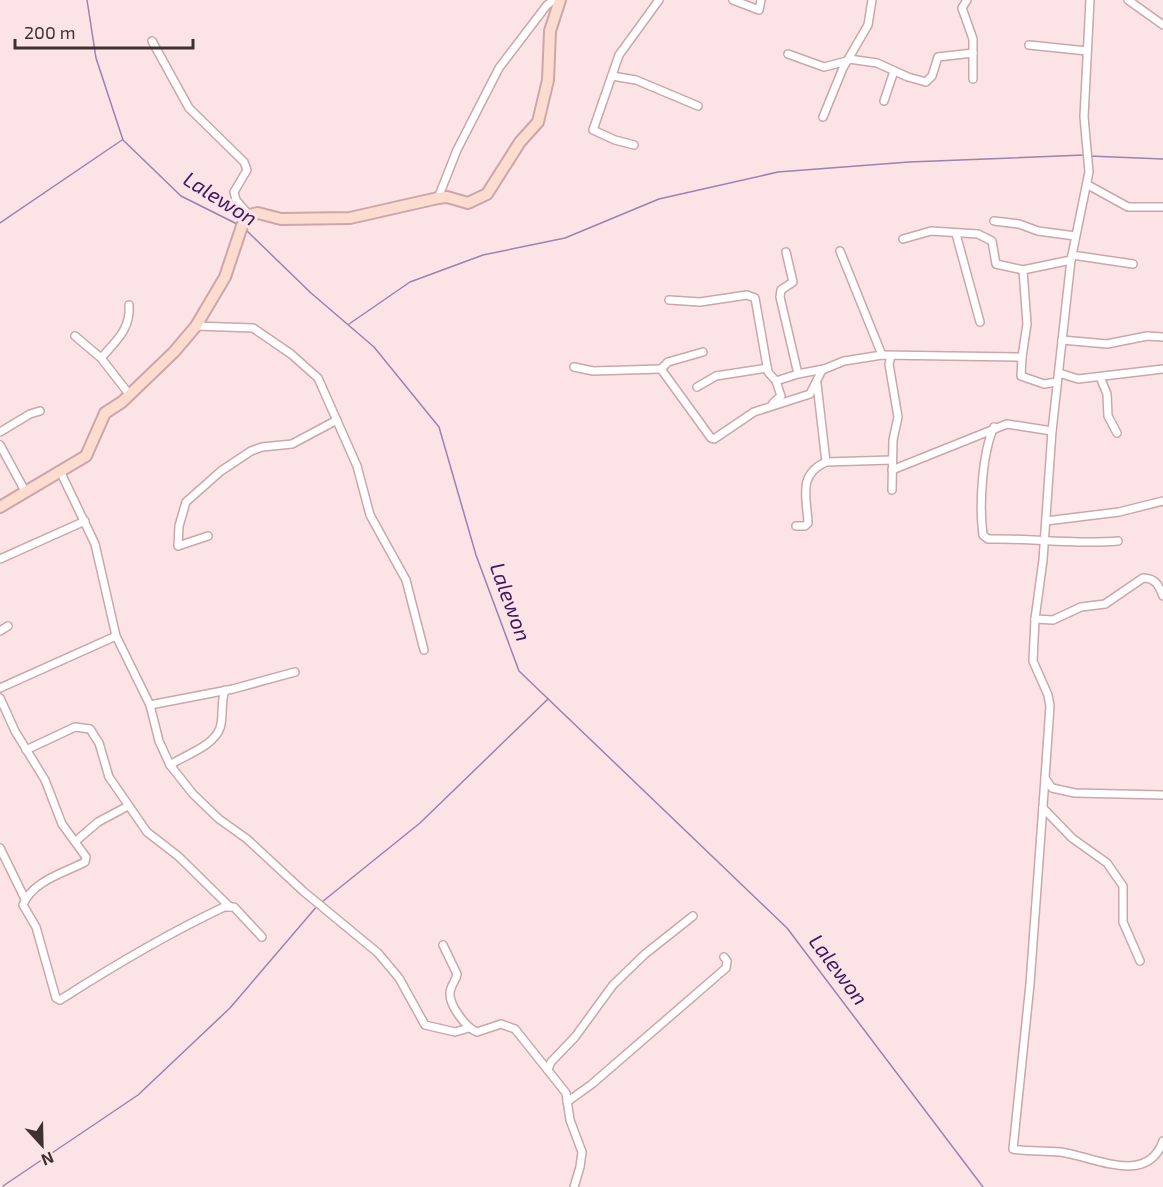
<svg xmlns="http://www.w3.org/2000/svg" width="1163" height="1187" viewBox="0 0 1163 1187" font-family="'Exo 2',sans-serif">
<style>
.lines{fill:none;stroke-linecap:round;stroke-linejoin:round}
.stream{stroke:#9a82b1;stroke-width:1.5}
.street-casing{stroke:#cba6aa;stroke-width:10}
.secondary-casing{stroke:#cba6aa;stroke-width:14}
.street{stroke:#fff;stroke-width:7}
.secondary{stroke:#fcdccf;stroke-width:10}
.labels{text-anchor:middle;stroke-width:6;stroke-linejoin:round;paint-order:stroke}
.water-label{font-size:21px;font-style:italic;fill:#3f1764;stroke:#fce4e6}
</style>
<rect width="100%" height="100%" fill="#fce4e6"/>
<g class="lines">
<g class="stream">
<path d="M87,0L96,58L123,140L181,196L237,224"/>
<path d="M1089,156L1163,159"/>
<path d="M0,223L122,140"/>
<path d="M246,230L311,293L374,347L439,427L476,555L519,671L787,928L983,1187"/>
<path d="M349,324L410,282L483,255L565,238L659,199L778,172L909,162L1084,155"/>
<path d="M322,902L420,823L548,699"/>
<path d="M3,1186L138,1095L230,1008L318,905"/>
</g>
<g class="street-casing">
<g id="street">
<path d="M733,0L759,10L761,0"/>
<path d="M967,0L962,8L973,39V79"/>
<path d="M1090,0L1084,117L1089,172L1071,260L1052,431L1043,560L1035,619L1033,661L1048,695L1050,706L1045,778L1052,788L1075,793L1163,795"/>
<path d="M1128,0L1163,25"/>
<path d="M152,41L189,108L244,162L247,170L234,192L236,200L249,215"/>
<path d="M1029,45L1087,51"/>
<path d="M788,54L824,67L847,61"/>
<path d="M849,59L877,63L908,77L926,82L932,76L938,57L973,53"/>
<path d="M612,76L636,80L698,106"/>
<path d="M884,101L894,71"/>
<path d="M823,117L843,68L868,25L872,0"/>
<path d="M634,145L615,140L593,130L619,55L659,0"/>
<path d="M1088,185L1128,207H1163"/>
<path d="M438,198L457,150L499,68L547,5L554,0"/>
<path d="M994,221L1019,224L1038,231L1075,236"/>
<path d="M956,234L980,322"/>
<path d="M903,239L931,231L978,234L992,241L996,264L1023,270"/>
<path d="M840,251L882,355"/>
<path d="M786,252L793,282L781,290L780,297L798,374L824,369"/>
<path d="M1072,255L1133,264"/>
<path d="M669,300L700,302L747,295L755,298L768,372L776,381L781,396L773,403"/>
<path d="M196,326L253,328L291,354L318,378L357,466L370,515L406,580L424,650"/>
<path d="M75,336L101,358L129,394"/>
<path d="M1062,340L1107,344L1147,336L1163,337"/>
<path d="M703,352L668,362L661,369L711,438L714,439L754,412L810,394L822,370L844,361L882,355L1022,357L1021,376L1044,384L1057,382"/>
<path d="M891,356L889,364L898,417L893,440L892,490"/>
<path d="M1022,357L1027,324L1023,270L1071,260"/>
<path d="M101,358C116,341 131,329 129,305"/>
<path d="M574,367L593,371L661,369"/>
<path d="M1059,373L1078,379L1163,369"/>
<path d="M1100,377L1107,394L1108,416L1117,433"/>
<path d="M776,381L798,374"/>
<path d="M817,384L826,462"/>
<path d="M697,387L716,376L767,368"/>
<path d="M994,427C982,453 979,506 983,535L988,539C1032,538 1074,545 1118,541"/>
<path d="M0,432L30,414L40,411"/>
<path d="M0,445L25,491"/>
<path d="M892,470L1007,424L1052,431"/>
<path d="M60,471L95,544L116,636L150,705L159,741L170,765L193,794L219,819L247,839L303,891L378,953L399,978L425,1025L455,1032L469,1028"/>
<path d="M1046,521L1119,512L1163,501"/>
<path d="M796,526H805L808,523C807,498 797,475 826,462L892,460"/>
<path d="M208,536L178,546L179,526L186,502L221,471L251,451L262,447L292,444L337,420"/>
<path d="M0,559L85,521"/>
<path d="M1035,619L1053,620L1081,607L1105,604L1143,578C1156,578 1159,586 1163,596"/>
<path d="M0,631L8,626"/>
<path d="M0,688L116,636"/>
<path d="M0,698L15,731L45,780L62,824L86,857L85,862C64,873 32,881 23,905L36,927L56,998L60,1000C113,966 167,934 224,907H234L262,937"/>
<path d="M150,705L233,689L295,672"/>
<path d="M26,750L75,727L90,729L99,743L109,777L147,832L178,856L230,907"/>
<path d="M170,765C185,755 214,746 220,728C224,717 220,704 225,690"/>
<path d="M1045,778L1030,984L1013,1149C1029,1152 1044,1150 1060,1152C1093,1156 1147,1187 1163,1141"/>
<path d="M1043,808L1072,838L1107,863L1123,886V922L1140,961"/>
<path d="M76,841L98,822L128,806"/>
<path d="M0,848L25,899"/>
<path d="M443,945L457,974C456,981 450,986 450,993C449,1005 466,1028 477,1032L501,1024L515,1029L566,1093L570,1120L582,1152L580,1167L574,1187"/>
<path d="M548,1069L551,1062L575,1037L613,985L645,954L693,916"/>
<path d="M567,1102L592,1084L726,968L727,961L724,957"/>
</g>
</g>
<g class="secondary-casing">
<path id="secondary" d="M0,507L86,456L105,413L122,402L174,352L196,326L225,277L242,226L249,215L258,213L281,219L350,218L438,198L447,197L468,203L487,194L520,142L538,122L548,80L550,31L560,0"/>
</g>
<use href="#street" class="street"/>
<use href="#secondary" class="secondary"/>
</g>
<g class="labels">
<g class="water-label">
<text transform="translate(220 199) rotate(32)" y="7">Lalewon</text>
<text transform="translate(510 602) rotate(70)" y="7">Lalewon</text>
<text transform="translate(838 970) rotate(53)" y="7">Lalewon</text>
</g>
</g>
<g transform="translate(42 1145) rotate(158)" stroke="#fce4e6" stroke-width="4.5" paint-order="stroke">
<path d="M0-4.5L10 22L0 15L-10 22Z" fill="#3f3031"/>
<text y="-9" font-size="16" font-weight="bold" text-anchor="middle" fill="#3f3031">N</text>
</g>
<path d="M15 39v9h178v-9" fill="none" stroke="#3f3031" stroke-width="3"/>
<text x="24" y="39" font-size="18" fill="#3f3031" stroke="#fce4e6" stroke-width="4.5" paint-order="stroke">200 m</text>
</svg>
